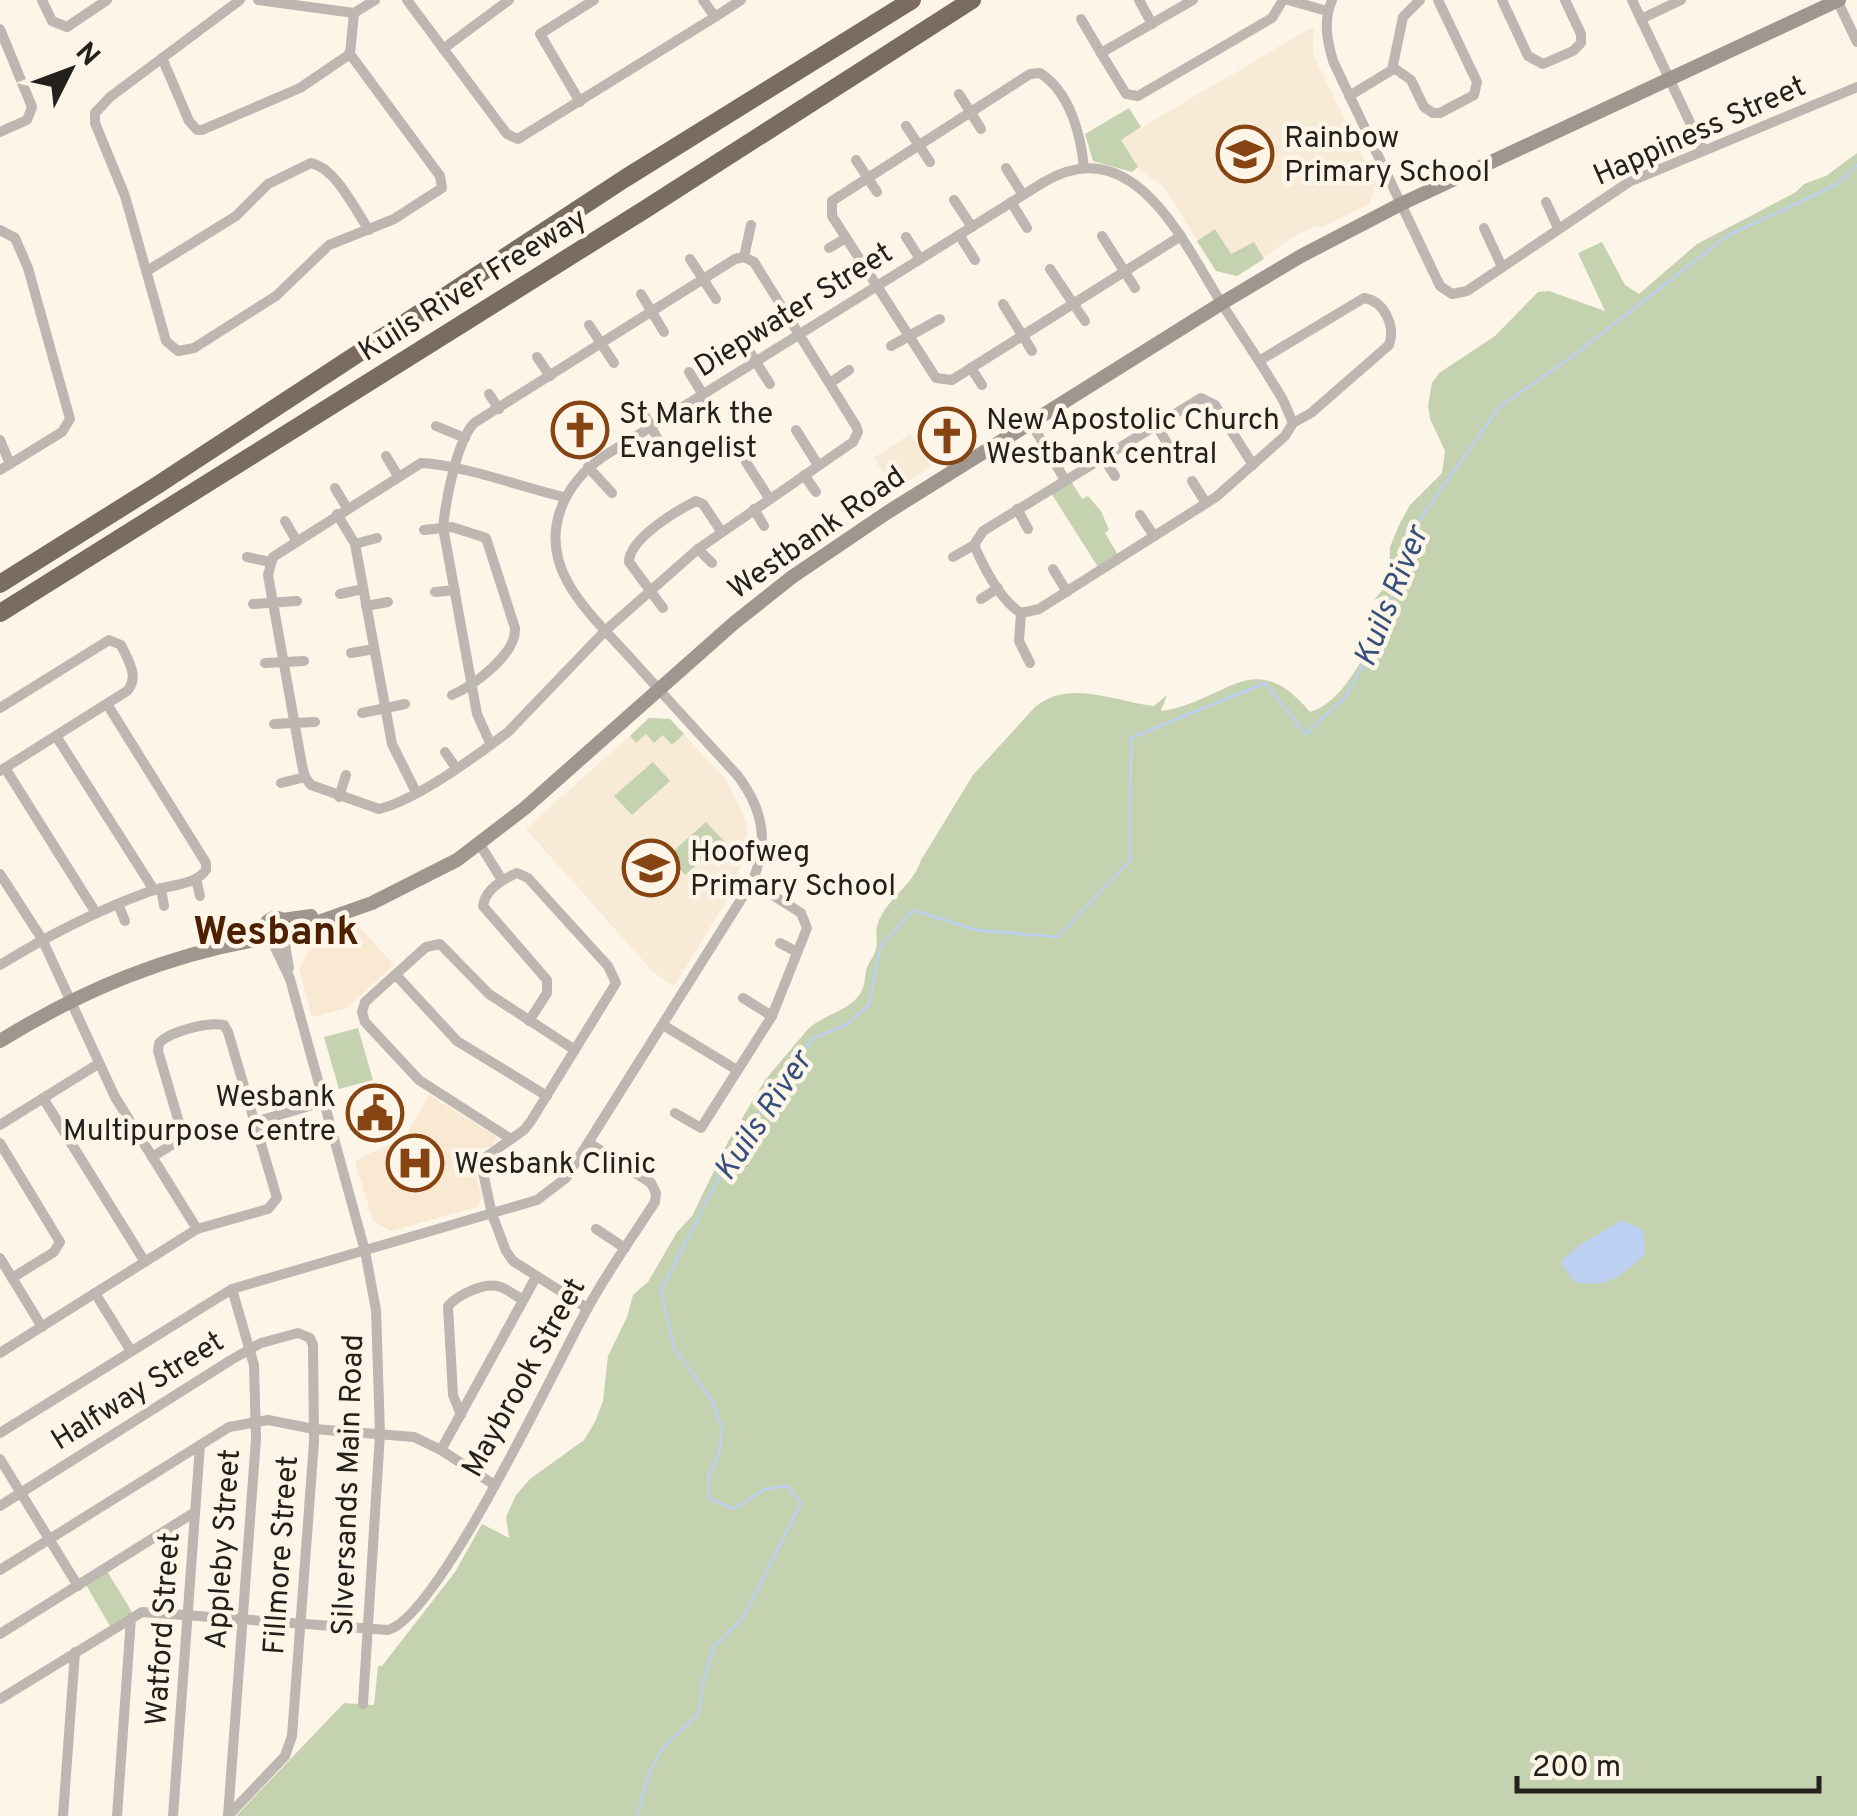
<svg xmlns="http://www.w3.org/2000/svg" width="1857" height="1816" viewBox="0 0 1857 1816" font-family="Overpass,sans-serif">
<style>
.built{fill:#f9e9d2}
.education{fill:#f7ebd7}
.green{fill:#c5d2b0}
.water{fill:#bdd0f1}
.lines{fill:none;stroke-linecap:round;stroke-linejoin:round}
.stream{stroke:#bdd0f1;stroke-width:2.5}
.street{stroke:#bdb6b1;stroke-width:10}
.secondary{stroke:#a1968f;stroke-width:14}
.highway{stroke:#7b6c62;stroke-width:18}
.labels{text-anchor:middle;stroke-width:9;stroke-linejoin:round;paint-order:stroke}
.street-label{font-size:30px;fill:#24201b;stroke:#fef5e9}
.poi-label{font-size:30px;fill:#24201b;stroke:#fef5e9;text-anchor:start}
.water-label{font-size:32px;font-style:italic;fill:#36507d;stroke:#fef5e9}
.district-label{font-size:40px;font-weight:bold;fill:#4d2100;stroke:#fef5e9}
</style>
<rect width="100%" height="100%" fill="#fef5e9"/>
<g class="built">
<path d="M354,921L394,965L347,1008L312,1017L299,969L318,933Z"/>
<path d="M429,1095L497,1137L493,1146L474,1150L471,1156L482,1197L477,1207L391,1231L373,1221L355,1161L406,1136Z"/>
</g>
<g class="education">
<path d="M1314,26L1313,54L1376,183L1369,204L1321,228L1315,226L1293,237L1237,276L1216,271L1164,187L1140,170L1120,140Z"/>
<path d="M910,434L932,467L894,490L874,458Z"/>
<path d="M649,718L670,719L726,780L746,820L748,845L732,892L674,986L653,972L526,829Z"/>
</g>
<g class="green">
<path d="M1129,108L1141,127L1121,140L1138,167L1132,172L1093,161L1085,134Z"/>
<path d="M1857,153V1816H236L344,1703L374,1705L378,1666H382L455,1572L482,1524L509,1538L506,1517L516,1495L530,1479L584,1440L595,1422L603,1401L608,1356L627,1317L633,1295L648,1282L677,1232L692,1216L729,1140L765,1080L808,1029C822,1016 841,1013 855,1000C865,990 864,983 866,971C867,964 874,957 876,949C878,942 875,933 877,926C885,899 913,886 921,860L973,775L1035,707C1069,678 1116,702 1154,706L1167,695L1161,711C1228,701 1253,644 1310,712C1346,702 1367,646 1388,617L1382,606L1383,596L1374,600L1389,582L1390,547L1399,525L1410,505L1442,473L1445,451L1430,419L1428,406L1432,383L1439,373L1495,336L1538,292L1549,291L1605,311L1578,253L1602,242L1625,285L1639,294L1697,244L1796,192L1804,184L1826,176Z"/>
<path d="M1215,229L1231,254L1254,242L1264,259L1237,276L1216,271L1197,241Z"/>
<path d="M1071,481L1082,499L1088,496L1101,511L1109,530L1105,533L1118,555L1098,567L1051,493Z"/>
<path d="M649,718L670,719L684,734L672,745L663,735L654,743L646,734L636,743L630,736Z"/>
<path d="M653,762L670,781L632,815L614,796Z"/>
<path d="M706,822L724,841L685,875L668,856Z"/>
<path d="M358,1028L373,1080L339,1089L324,1037Z"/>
<path d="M107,1571L132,1612L110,1626L86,1585Z"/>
</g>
<path class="water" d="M1622,1220L1643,1230L1645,1254C1620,1277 1609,1288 1574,1282L1561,1262L1578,1246Z"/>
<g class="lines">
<path class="stream" d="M637,1816L650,1771L664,1746L698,1714L704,1677L714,1647L743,1618L801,1503L787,1486L765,1489L734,1509L709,1498V1475L719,1454L722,1427L712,1401L674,1348L661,1291L733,1149L813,1038L846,1025L869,1005L880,947L913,910L976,930L1058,937L1130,860L1131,738L1265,683L1306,734L1346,696L1384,626L1408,536L1500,406L1569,359L1727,236L1836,185L1857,165"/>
<g class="street">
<path d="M42,0L52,21L67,27L107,0"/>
<path d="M240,0L110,97L95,113V123L125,196L166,341L178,351L194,348L276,296L329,245L394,219L442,188L440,176L350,54L354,13"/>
<path d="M258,0L354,13L375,0"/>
<path d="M407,0L507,134L518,139L715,17L703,0"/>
<path d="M1139,0L1152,24"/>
<path d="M1193,0L1101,53L1126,94L1138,96L1272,18L1283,0"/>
<path d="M1288,0L1327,11"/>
<path d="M1332,0C1323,21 1327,40 1333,61L1440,286L1452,294L1467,291L1629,182L1857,87"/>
<path d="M1502,0L1528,56L1543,64L1573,51L1581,43V34L1565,0"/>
<path d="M1632,0L1703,150"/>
<path d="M1837,0L1857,42"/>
<path d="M715,17L741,0"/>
<path d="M1081,19L1101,53"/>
<path d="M1641,19L1681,0"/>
<path d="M0,29L32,107L27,120L0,132"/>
<path d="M443,49L509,0"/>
<path d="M162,58L189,121L197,130H202L300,88L350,54"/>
<path d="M1394,68L1411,80L1424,107L1433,113H1440L1474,95L1477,82L1438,0"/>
<path d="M959,94L981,129"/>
<path d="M1349,96L1392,70L1403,17L1420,0"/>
<path d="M580,102L540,34L594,0"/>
<path d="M906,126L930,162"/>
<path d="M856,160L877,192"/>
<path d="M1006,168L1023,195"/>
<path d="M1084,168C1081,135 1070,92 1040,73L1030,74L832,201V216L936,378L952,380L1181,236"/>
<path d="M954,200L972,227"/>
<path d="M1011,202L1027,228"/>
<path d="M1546,202L1558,228"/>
<path d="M1484,228L1502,267"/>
<path d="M0,230L15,238L28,268L70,419L62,432L0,470"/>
<path d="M959,235L975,260"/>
<path d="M1102,236L1135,288"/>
<path d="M906,237L920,259"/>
<path d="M829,248L846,238"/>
<path d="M744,257L751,225"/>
<path d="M690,259L716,299"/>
<path d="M1050,269L1085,321"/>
<path d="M147,271L236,216L268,184L311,163C336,168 355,210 369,230"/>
<path d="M641,294L664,332"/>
<path d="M1003,304L1032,351"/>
<path d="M589,325L614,363"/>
<path d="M740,337L770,384"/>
<path d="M891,346L940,319"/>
<path d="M537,357L550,376"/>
<path d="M1259,361L1364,298C1384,301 1396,326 1389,345L1311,413L1293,423"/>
<path d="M971,368L982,385"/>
<path d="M689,372L717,417"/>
<path d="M830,383L849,370"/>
<path d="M489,394L499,409"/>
<path d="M639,405L663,449"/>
<path d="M1031,423L1065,480"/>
<path d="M1156,425L1167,443"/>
<path d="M436,426L465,438"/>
<path d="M796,430L818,465"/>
<path d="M0,440L10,464"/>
<path d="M386,456L398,476"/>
<path d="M1103,457L1115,476"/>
<path d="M746,462L769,498"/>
<path d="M588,467L612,493"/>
<path d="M804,475L816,492"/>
<path d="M1192,481L1206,503"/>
<path d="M335,488L347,508"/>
<path d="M754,509L764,526"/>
<path d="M1017,509L1028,529"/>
<path d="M337,514L355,544L392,744L416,792"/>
<path d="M1140,515L1154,536"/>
<path d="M285,521L296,540"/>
<path d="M424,530L452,527L486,538L515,628C517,654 473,686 452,695"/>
<path d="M355,544L377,538"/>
<path d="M698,549L712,563"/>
<path d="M247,557L270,562"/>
<path d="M953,557L974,545"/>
<path d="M1053,569L1067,592"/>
<path d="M435,592L455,590"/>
<path d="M340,594L363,589"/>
<path d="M981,599L998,588"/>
<path d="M253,604L297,601"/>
<path d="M366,606L388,602"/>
<path d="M663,608L629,562C629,539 676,511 696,501L703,504L721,531"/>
<path d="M1021,613C1000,600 984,568 974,545L983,531L1201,398L1215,405L1253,465"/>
<path d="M351,653L374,649"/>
<path d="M265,663L304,661"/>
<path d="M0,708L109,640L121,645C128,660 140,677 127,691L0,771"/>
<path d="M362,713L405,704"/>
<path d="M274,724L315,722"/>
<path d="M56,736L154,890"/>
<path d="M491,745L477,714L443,527C446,500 456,443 474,423L735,259L744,257L754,262L856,426L858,432L853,442L698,549L606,630L508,732C476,756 417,800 379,809L311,785L305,777L302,765L268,575L273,557L421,463C463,465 521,487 564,497"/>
<path d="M445,752L456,768"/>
<path d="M5,768L96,913"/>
<path d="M281,783L305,777"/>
<path d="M339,797L346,775"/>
<path d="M479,843L502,880"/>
<path d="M0,874L42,939L115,1097L197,1229L0,1353"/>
<path d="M196,879L200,896"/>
<path d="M161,888L164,906"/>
<path d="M118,904L125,921"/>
<path d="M284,938L289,968"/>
<path d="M272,941L290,979L365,1251L376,1310L380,1434L363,1704"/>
<path d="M780,943L797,952"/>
<path d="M0,965C47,936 96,911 148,892C166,885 195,886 206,870V863L107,704"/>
<path d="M396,975L457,1041L547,1096"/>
<path d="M743,998L772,1016"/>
<path d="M529,1021L547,993V980L483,906C485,890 503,879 517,873L528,878L608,966L616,983L531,1121L524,1130L483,1159L482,1168L492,1214L506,1251L513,1261L587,1308"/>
<path d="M663,1025L737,1070"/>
<path d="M43,1098L145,1262"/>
<path d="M675,1113L701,1128L772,1016L807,928L801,913L752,882"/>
<path d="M255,1122L323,1102"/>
<path d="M0,1125L98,1064"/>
<path d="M511,1139L419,1080L365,1022L362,1012L365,1002L426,947L440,944L489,994L575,1050"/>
<path d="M0,1143L60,1242L54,1252L12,1278"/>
<path d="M152,1157L178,1141L182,1133L158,1051L159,1043C171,1031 207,1022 224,1025L228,1032L277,1198L268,1209L197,1229"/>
<path d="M596,1229L625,1248"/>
<path d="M0,1258L42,1327"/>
<path d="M95,1293L131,1351"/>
<path d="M461,1415L453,1395L448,1306C458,1295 485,1281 501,1287C508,1290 516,1296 523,1300"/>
<path d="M0,1433L232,1289L537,1200L566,1178L752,882C769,843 764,811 738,776C704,739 669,701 635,663C613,638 583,611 567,581C541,533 562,485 604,456L1044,182C1133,129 1183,241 1220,301C1241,334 1263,366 1283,400L1293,423L1285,436L1216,497L1039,609L1021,613L1019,641L1030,663"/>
<path d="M441,1450L536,1277"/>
<path d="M0,1459L78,1586"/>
<path d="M0,1506L231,1360L261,1343L298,1333L310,1338L313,1345L314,1442L292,1736L285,1756L228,1816"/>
<path d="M0,1570L229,1427L268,1420L314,1429L414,1437L441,1450L493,1484"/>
<path d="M0,1634L195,1512"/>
<path d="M0,1699L142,1612L388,1630C439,1616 554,1369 585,1313C605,1275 631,1239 655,1202L656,1193L651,1183L589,1143"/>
<path d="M63,1816L75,1652"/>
<path d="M117,1816L131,1618"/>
<path d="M173,1816L200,1445"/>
<path d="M228,1816L256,1439L254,1365L232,1289"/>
</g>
<g class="secondary">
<circle cx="276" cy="930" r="12"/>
<path d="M282,920L311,916"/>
<path d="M287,933L372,903L457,860L525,808L734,623L792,577L888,512L1222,303L1301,256L1401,204L1839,0"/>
<path d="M0,1041C84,989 169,954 267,938"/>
</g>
<g class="highway">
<path d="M0,584L156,486L624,179L912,0"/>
<path d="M0,613L644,210L972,0"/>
</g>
</g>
<defs>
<g id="school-ring" transform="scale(2.875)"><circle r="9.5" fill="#fef5e9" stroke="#864412" stroke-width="1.5"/><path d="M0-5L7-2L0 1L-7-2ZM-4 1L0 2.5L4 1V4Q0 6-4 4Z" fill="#864412"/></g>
<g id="church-ring" transform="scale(2.875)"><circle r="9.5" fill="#fef5e9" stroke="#864412" stroke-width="1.5"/><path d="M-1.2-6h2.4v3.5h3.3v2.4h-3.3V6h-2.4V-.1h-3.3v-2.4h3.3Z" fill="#864412"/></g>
<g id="civic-ring" transform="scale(2.875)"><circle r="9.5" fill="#fef5e9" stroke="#864412" stroke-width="1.5"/><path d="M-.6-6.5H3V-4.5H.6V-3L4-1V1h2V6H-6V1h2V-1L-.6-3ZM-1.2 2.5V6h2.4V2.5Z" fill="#864412"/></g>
<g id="hospital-ring" transform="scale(2.875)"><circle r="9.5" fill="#fef5e9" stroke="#864412" stroke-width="1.5"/><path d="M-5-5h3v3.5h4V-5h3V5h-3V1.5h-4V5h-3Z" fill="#864412"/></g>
</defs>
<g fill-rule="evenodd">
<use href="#school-ring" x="1245" y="154"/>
<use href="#church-ring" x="580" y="430"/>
<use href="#church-ring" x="947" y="436"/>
<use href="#school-ring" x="651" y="868"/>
<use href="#civic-ring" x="375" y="1113"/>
<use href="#hospital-ring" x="415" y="1163"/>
</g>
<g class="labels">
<g class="street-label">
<text transform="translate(1699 130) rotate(-24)" y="10">Happiness Street</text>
<text transform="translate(472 284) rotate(-32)" y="10">Kuils River Freeway</text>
<text transform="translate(793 309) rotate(-32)" y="10">Diepwater Street</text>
<text transform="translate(816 532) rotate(-35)" y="10">Westbank Road</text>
<text transform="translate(523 1377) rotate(-61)" y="10">Maybrook Street</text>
<text transform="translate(137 1390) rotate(-32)" y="10">Halfway Street</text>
<text transform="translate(347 1485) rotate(-88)" y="10">Silversands Main Road</text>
<text transform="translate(222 1549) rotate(-86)" y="10">Appleby Street</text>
<text transform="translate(280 1555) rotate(-86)" y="10">Fillmore Street</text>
<text transform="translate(162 1629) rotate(-86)" y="10">Watford Street</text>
</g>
<g class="poi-label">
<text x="1284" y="147">Rainbow<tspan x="1284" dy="34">Primary School</tspan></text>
<text x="619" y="423">St Mark the<tspan x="619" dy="34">Evangelist</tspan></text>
<text x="986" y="429">New Apostolic Church<tspan x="986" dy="34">Westbank central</tspan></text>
<text x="690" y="861">Hoofweg<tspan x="690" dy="34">Primary School</tspan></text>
<text x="336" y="1106" text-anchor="end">Wesbank<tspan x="336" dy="34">Multipurpose Centre</tspan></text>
<text x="454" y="1173">Wesbank Clinic</text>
</g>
<g class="water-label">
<text transform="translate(1390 596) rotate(-68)" y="11">Kuils River</text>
<text transform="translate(762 1115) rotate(-56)" y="11">Kuils River</text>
</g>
<g class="district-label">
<text x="276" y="944">Wesbank</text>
</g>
</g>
<g transform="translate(70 70) rotate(48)" stroke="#fef5e9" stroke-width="8" paint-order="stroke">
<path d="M0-8L18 38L0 25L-18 38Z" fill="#24201b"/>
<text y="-15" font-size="28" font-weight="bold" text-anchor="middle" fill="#24201b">N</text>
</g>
<path d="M1517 1776v15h302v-15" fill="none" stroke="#24201b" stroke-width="5"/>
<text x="1532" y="1776" font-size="30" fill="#24201b" stroke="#fef5e9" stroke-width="8" paint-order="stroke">200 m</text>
</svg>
